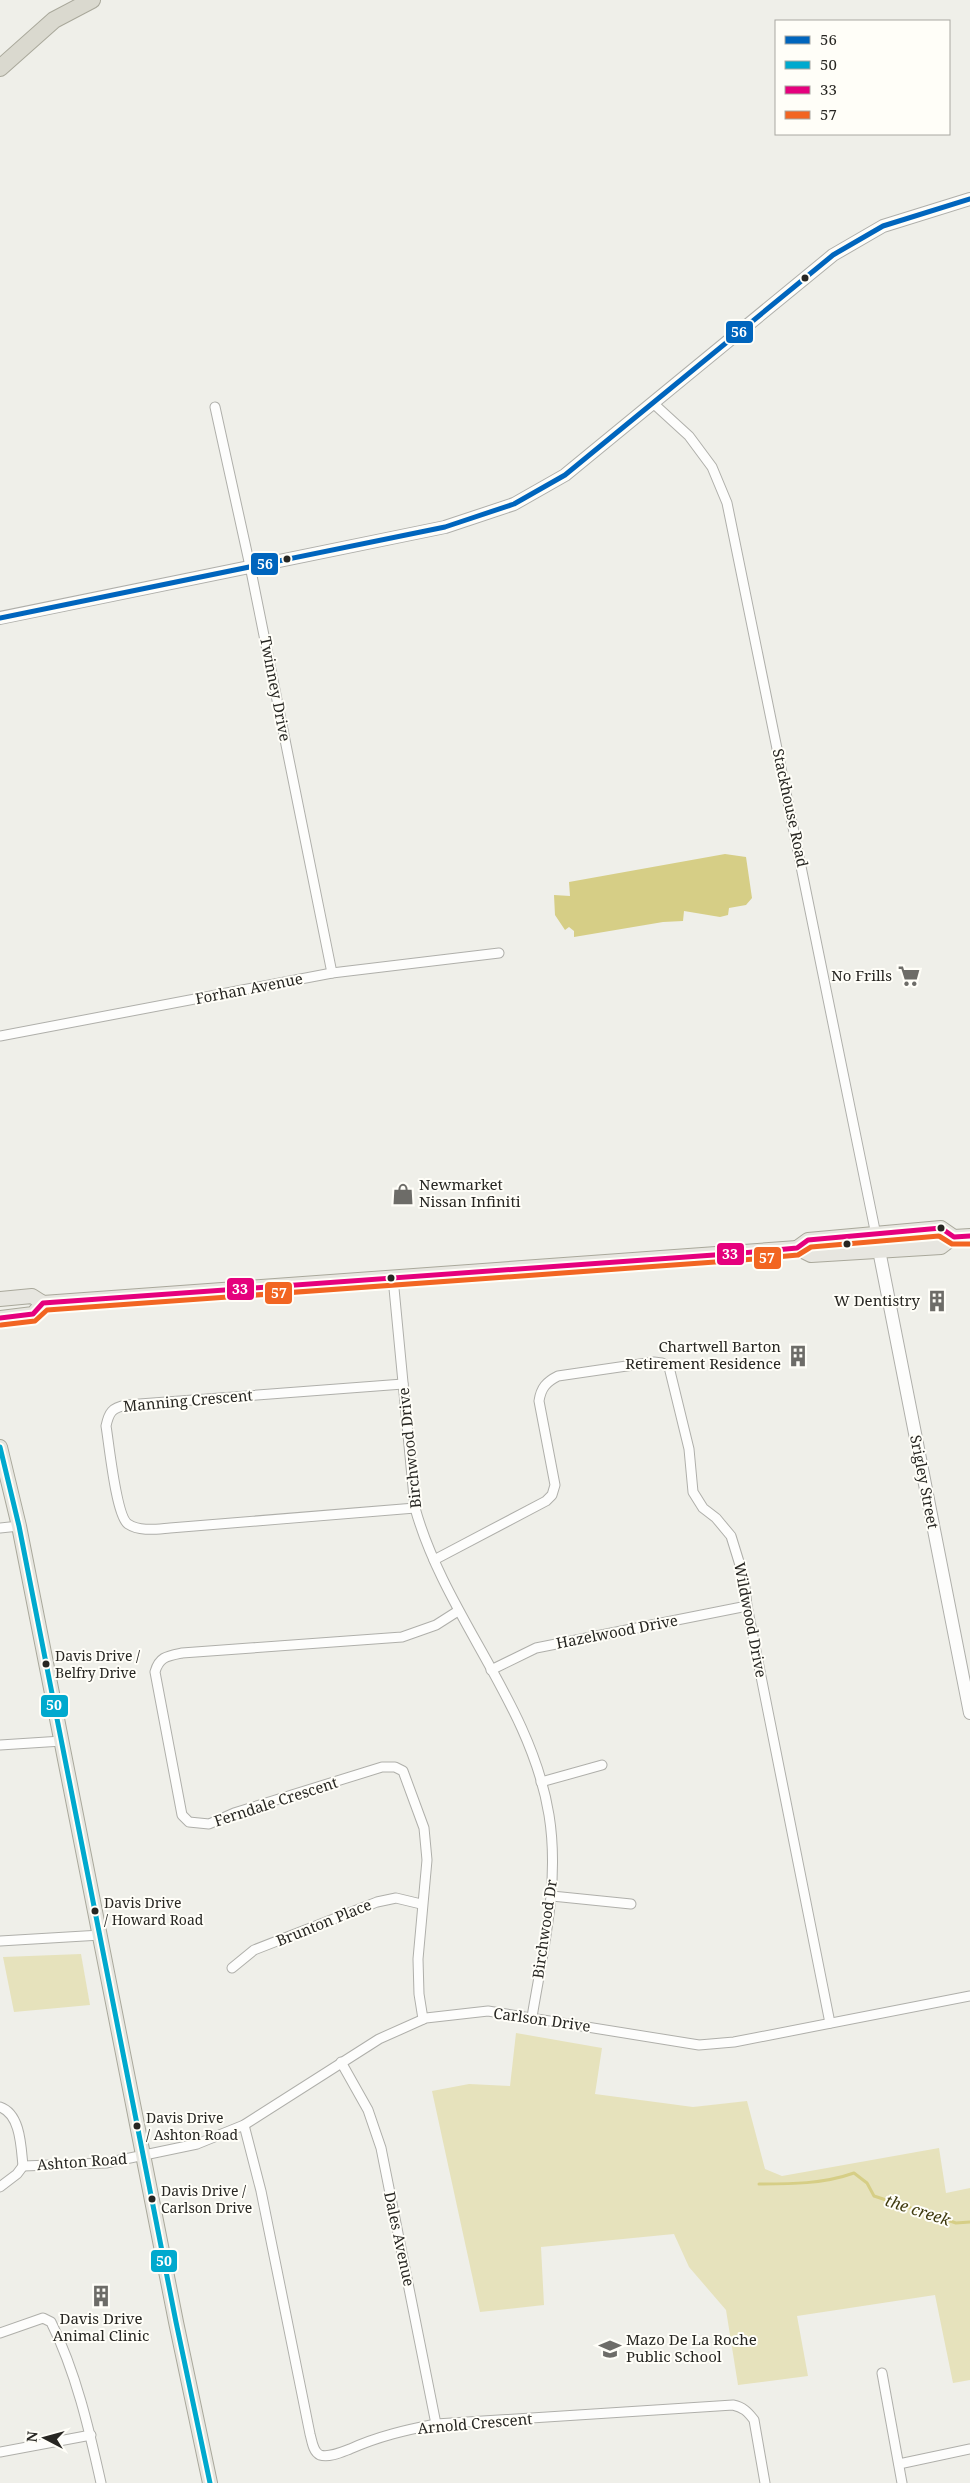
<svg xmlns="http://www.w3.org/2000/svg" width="970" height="2483" viewBox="0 0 970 2483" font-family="'Noto Serif',serif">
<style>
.green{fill:#e6e2bc}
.water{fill:#d6ce86}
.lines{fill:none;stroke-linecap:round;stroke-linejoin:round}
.stream{stroke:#d6ce86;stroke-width:3}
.street-casing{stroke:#afafaa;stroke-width:11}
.secondary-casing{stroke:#afafaa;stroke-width:14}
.primary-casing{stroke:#a9a89b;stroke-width:16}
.highway-casing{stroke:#a9a89b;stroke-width:18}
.street{stroke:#fdfdfc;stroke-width:9}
.secondary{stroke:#fdfdfc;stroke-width:12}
.primary{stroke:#e7e6e0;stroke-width:14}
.highway{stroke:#dad9cf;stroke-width:16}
.bus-1-casing{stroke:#fffef8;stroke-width:9}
.bus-2-casing{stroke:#fffef8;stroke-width:9}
.bus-3-casing{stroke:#fffef8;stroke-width:9}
.bus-4-casing{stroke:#fffef8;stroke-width:9}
.bus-1{stroke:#0065bd;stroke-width:5}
.bus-2{stroke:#00a9ce;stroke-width:5}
.bus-3{stroke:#e5007d;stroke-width:5}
.bus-4{stroke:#f26522;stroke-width:5}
.bus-dot{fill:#272622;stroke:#fffef8;stroke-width:2}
.labels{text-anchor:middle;stroke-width:4;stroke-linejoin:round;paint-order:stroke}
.bus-label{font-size:14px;fill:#272622;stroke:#fffef8;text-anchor:start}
.street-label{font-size:15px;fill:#272622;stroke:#fffef8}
.poi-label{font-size:15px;fill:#272622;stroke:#fffef8;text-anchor:end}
.water-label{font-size:16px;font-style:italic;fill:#3f3a0f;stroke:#fffef8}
.line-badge{stroke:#fffef8;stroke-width:2}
.badge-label{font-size:14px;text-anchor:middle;font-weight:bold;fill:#fff}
</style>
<rect width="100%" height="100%" fill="#efefe9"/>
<g class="green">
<path d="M81,1954L90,2005L14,2012L3,1957Z"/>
<path d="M516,2033L602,2048L595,2094L693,2107L747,2101L765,2169L782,2176L939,2148L946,2193L970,2188V2380L953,2383L935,2295L797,2316L808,2376L738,2385L726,2310L689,2267L674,2234L541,2247L544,2305L480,2312L432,2091L469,2084L510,2086Z"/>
</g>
<path class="water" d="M725,854L746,857L752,898L746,905L729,908L728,915L720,917L684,911L683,921L663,922L574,937V931L569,927L565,930L555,915L554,895L570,896L569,882Z"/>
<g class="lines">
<path class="stream" d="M759,2184C791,2184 823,2184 854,2173L867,2183L874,2196L956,2223L970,2222"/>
<g class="street-casing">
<g id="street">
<path d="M654,404L689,436L712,467L727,503L876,1235"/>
<path d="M215,407L250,566L332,973"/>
<path d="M0,1036L332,973L499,953"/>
<path d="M393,1278L415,1508C445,1616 531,1703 549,1815C560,1883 543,1950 532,2017"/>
<path d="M403,1384L126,1405C112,1408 109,1412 106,1426C109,1443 116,1516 128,1524C140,1532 157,1529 170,1528L415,1508"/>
<path d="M0,1528L19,1526"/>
<path d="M434,1560L546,1501L552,1495L555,1485L539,1401C541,1388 546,1382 558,1376L654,1362L662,1363L669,1367L689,1449L693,1492L703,1508L716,1518L731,1536L744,1578L747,1606L830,2023"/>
<path d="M491,1670L536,1648L747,1606"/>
<path d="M0,1745L62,1741"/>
<path d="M541,1782L602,1765"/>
<path d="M552,1896L631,1904"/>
<path d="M0,1941L101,1935"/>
<path d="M232,1968L254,1950L377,1902L396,1898L421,1904"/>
<path d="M423,2019L419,1994L418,1959L427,1860L424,1828L403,1771L395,1767H382L234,1813L209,1824L189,1822L182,1815L155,1672C159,1657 167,1656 182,1653L402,1637L436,1625L458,1611"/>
<path d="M341,2062L368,2110L381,2148L436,2424"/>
<path d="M0,2107C21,2114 21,2148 23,2166"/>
<path d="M244,2125L261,2191L310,2434C312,2441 313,2452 320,2455C329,2458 342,2452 350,2449C379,2436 406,2430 436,2424L733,2405C743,2407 748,2412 754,2420L765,2483"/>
<path d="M23,2166L106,2163L197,2144L244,2125L379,2039L426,2018L488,2011L699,2045L734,2042L970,1996"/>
<path d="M0,2187L17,2174L23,2166"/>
<path d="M0,2333L43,2318L51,2322C76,2372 89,2429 101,2483"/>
<path d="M882,2373L902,2483"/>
<path d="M0,2452L91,2435"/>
<path d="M899,2464L970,2449"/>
</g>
</g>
<g class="secondary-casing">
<g id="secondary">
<path d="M0,618L445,527L514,504L565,475L833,255L883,226L970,199"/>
<path d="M876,1235L970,1713"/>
</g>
</g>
<g class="primary-casing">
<g id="primary">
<path d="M797,1248L808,1240L941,1228L954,1237"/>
<path d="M0,1299L32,1296L43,1303L797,1248L811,1255L941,1247L954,1237L970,1236"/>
<path d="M0,1318L33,1314L43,1303"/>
<path d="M0,1447L19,1526L176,2322L210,2483"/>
</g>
</g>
<g class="highway-casing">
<path id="highway" d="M0,68L54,20L92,0"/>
</g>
<use href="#street" class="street"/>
<use href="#secondary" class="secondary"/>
<use href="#primary" class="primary"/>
<use href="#highway" class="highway"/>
<g class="bus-1-casing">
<path id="bus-1" d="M0,618L445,527L514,504L565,475L833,255L883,226L970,199"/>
</g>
<g class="bus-2-casing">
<path id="bus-2" d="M0,1447L19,1526L176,2322L210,2483"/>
</g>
<g class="bus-3-casing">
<path id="bus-3" d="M0,1318L33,1314L43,1303L742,1253L797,1248L808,1240L941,1228L954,1237L970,1236"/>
</g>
<g class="bus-4-casing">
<path id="bus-4" d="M1,1325L35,1321L47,1310L743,1260L798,1255L811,1247L939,1236L952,1244H970"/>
</g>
<use href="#bus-1" class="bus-1"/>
<use href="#bus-2" class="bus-2"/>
<use href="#bus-3" class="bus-3"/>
<use href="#bus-4" class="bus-4"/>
</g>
<defs>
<g id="supermarket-bare" transform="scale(1.725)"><path d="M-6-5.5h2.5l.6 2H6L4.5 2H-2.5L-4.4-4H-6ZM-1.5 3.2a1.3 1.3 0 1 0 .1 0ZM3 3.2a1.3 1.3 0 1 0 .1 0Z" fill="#6d6c68" stroke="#fffef8" stroke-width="2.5" paint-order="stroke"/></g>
<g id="shop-bare" transform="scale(1.725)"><path d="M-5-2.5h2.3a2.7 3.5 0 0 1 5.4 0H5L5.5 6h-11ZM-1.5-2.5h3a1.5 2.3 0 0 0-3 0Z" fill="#6d6c68" stroke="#fffef8" stroke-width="2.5" paint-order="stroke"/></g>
<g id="building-bare" transform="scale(1.725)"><path d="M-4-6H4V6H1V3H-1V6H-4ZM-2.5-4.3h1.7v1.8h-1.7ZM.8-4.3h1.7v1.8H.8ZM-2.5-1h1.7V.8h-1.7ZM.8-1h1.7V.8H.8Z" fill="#6d6c68" stroke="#fffef8" stroke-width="2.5" paint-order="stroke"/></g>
<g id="school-bare" transform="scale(1.725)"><path d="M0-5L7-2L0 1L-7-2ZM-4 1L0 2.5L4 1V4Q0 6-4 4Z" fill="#6d6c68" stroke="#fffef8" stroke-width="2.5" paint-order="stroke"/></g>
</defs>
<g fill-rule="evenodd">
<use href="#supermarket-bare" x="909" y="976"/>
<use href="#shop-bare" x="403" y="1194"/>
<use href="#building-bare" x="937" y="1301"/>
<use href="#building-bare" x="798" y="1356"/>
<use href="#building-bare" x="101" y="2296"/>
<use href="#school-bare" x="610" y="2349"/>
</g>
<g class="bus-dot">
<circle cx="805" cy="278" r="4.5"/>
<circle cx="287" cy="559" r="4.5"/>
<circle cx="941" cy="1228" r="4.5"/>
<circle cx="847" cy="1244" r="4.5"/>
<circle cx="391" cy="1278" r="4.5"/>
<circle cx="46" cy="1664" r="4.5"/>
<circle cx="95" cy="1911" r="4.5"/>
<circle cx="137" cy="2126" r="4.5"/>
<circle cx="152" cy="2199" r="4.5"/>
</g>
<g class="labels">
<g class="bus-label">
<text x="55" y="1661">Davis Drive /<tspan x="55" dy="17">Belfry Drive</tspan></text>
<text x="104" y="1908">Davis Drive<tspan x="104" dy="17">/ Howard Road</tspan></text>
<text x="146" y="2123">Davis Drive<tspan x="146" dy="17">/ Ashton Road</tspan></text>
<text x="161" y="2196">Davis Drive /<tspan x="161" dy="17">Carlson Drive</tspan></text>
</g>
<g class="street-label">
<text transform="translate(275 689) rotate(79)" y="5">Twinney Drive</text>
<text transform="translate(790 808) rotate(78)" y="5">Stackhouse Road</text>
<text transform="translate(249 989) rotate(-11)" y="5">Forhan Avenue</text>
<text transform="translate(188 1401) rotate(-5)" y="5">Manning Crescent</text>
<text transform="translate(410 1448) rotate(-96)" y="5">Birchwood Drive</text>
<text transform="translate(924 1482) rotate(79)" y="5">Srigley Street</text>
<text transform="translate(750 1620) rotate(79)" y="5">Wildwood Drive</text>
<text transform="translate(617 1632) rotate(-11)" y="5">Hazelwood Drive</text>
<text transform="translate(276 1802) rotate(-18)" y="5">Ferndale Crescent</text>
<text transform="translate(324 1923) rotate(-22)" y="5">Brunton Place</text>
<text transform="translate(545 1929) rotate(-82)" y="5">Birchwood Dr</text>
<text transform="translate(542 2020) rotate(8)" y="5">Carlson Drive</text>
<text transform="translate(82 2162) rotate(-4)" y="5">Ashton Road</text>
<text transform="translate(399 2239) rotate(78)" y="5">Dales Avenue</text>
<text transform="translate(475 2424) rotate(-5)" y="5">Arnold Crescent</text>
</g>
<g class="poi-label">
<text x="892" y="981">No Frills</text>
<text x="419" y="1190" text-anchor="start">Newmarket<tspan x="419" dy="17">Nissan Infiniti</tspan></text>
<text x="920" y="1306">W Dentistry</text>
<text x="781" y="1352">Chartwell Barton<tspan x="781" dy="17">Retirement Residence</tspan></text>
<text x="101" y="2324" text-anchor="middle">Davis Drive<tspan x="101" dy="17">Animal Clinic</tspan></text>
<text x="626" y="2345" text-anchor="start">Mazo De La Roche<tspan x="626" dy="17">Public School</tspan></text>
</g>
<g class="water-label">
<text transform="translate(918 2210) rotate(18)" y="6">the creek</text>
</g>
</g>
<g class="line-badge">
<rect x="725" y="320" width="29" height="24" rx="5" fill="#0065bd"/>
<rect x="250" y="552" width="29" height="24" rx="5" fill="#0065bd"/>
<rect x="716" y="1242" width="29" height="24" rx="5" fill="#e5007d"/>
<rect x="753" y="1246" width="29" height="24" rx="5" fill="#f26522"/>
<rect x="226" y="1277" width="29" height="24" rx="5" fill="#e5007d"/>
<rect x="264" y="1281" width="29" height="24" rx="5" fill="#f26522"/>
<rect x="40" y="1694" width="29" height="24" rx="5" fill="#00a9ce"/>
<rect x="150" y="2249" width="28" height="24" rx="5" fill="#00a9ce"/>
</g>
<g class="badge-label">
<text x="739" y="337">56</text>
<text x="265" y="569">56</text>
<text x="730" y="1259">33</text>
<text x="767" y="1263">57</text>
<text x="240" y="1294">33</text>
<text x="279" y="1298">57</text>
<text x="54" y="1710">50</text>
<text x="164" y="2266">50</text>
</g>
<rect x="775" y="20" width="175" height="115" fill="#fffef8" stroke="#a9a8a2"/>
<rect x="785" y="36" width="25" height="8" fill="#0065bd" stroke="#a9a8a2"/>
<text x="820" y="45" font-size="15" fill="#272622">56</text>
<rect x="785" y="61" width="25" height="8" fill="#00a9ce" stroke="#a9a8a2"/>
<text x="820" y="70" font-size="15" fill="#272622">50</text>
<rect x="785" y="86" width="25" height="8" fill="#e5007d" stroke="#a9a8a2"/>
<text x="820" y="95" font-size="15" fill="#272622">33</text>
<rect x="785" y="111" width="25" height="8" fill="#f26522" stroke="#a9a8a2"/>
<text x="820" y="120" font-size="15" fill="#272622">57</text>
<g transform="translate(45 2438) rotate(276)" stroke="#fffef8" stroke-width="4" paint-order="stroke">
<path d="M0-4L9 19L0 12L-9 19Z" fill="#272622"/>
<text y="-8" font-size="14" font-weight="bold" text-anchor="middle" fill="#272622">N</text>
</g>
</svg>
